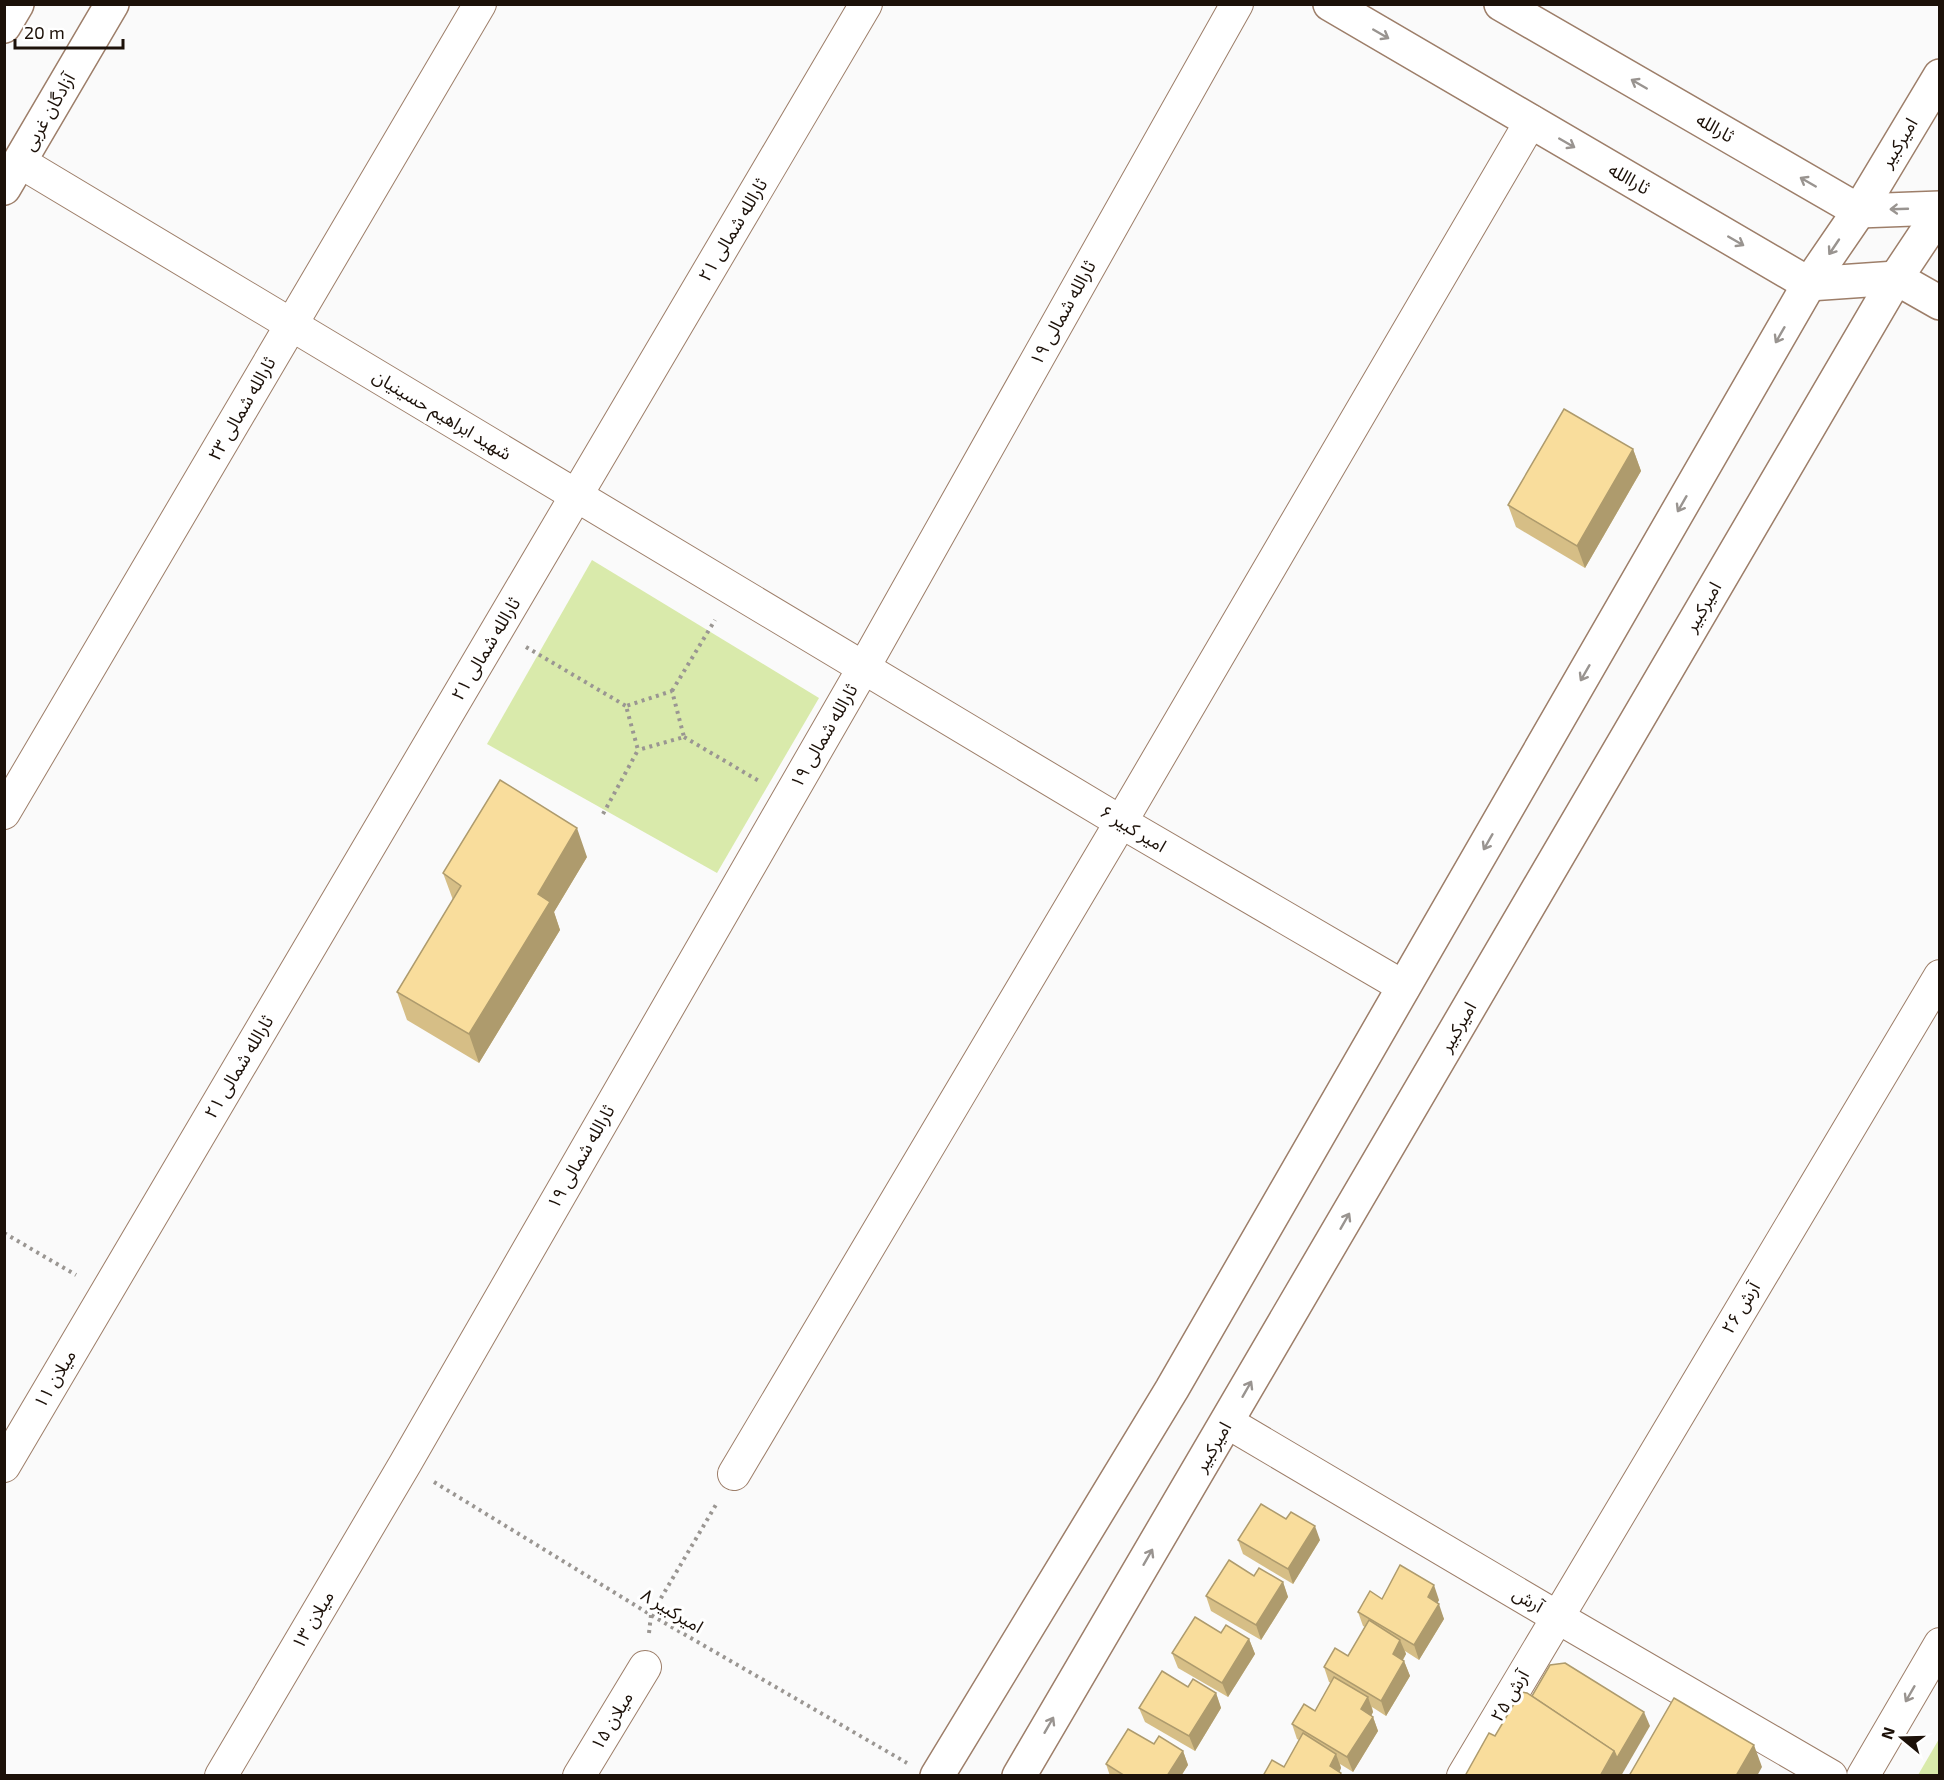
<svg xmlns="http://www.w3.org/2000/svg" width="1944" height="1780" viewBox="0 0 1944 1780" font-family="'Exo 2','Noto Sans Arabic',sans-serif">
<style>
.green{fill:#d9eaab}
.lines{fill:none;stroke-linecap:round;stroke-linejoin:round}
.street-casing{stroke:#9d7e69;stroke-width:34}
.secondary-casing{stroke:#9d7e69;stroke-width:36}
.path{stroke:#9a9692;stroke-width:4;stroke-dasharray:3 4.5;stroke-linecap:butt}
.street{stroke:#fff;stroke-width:32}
.secondary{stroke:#fff;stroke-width:33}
.wall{fill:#d6be86}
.shaded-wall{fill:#ae9b6d}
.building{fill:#f9dd9c;stroke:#ae9b6d;stroke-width:1.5}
.oneway{stroke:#999490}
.labels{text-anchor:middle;stroke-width:6;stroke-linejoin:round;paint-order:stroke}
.street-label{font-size:18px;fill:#1c1109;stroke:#fff}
</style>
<rect width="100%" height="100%" fill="#fafafa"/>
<g class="green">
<path d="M592,560L819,698L717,873L487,744Z"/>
<path d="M1939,1739V1775H1918Z"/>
</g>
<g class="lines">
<g class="street-casing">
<g id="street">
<path d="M20,162L1121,822L1404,987"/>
<path d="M4,813L480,4"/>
<path d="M1227,1422L1557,1617L1831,1776"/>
<path d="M4,1466L866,4"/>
<path d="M734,1474L1121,822L1531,121"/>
<path d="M221,1776L405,1464L864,667L1237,4"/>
<path d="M579,1776L645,1667"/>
<path d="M1463,1776L1940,976"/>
<path d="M1863,1776L1940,1644"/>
</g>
</g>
<g class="secondary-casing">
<g id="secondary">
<path d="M1330,4L1809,284L1896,278L1940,303"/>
<path d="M1501,4L1859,211L1940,208"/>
<path d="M4,26L17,4"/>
<path d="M4,188L112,4"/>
<path d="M937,1776L1172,1389L1809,284L1859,211L1940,76"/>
<path d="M1019,1776L1896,278L1940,212"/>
</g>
</g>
<g class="path">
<path d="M526,647L626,706"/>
<path d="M672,691L715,620"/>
<path d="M684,737L759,781"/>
<path d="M603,814L638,750L626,706L672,691L684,737L638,750"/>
<path d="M4,1233L76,1275"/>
<path d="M434,1482L651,1615L907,1763"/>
<path d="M649,1633L651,1615L717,1503"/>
</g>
<use href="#street" class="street"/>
<use href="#secondary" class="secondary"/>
</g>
<g class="wall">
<path d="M1633,449L1641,471L1585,568L1516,527L1508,505Z"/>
<path d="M587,857L554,912L560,930L479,1063L407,1020L397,992L453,900L443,873Z"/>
<path d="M1238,1540H1320L1293,1584L1243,1554Z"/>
<path d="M1254,1576L1283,1582L1288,1597L1261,1640L1211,1611L1206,1596Z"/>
<path d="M1382,1599L1439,1600L1437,1603L1444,1619L1419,1660L1405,1651L1406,1654L1403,1660L1404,1661L1410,1676L1386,1716L1372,1707L1373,1712L1371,1716L1373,1717L1378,1731L1353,1772L1340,1764L1341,1768L1339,1772L1342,1776H1263L1284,1767L1299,1740L1297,1739L1292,1724L1315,1711L1331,1683L1329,1682L1324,1667L1348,1656L1365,1627L1363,1626L1358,1612Z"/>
<path d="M1221,1633L1249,1639L1255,1654L1228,1697L1178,1668L1172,1653Z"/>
<path d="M1188,1687L1216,1693L1221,1708L1195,1751L1145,1722L1139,1708Z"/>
<path d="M1154,1744L1183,1751L1188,1765L1181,1776H1110L1106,1764Z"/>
</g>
<g class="shaded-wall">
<path d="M1633,449L1641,471L1585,568L1577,546Z"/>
<path d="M577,828L587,857L554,912L560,930L479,1063L469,1034L538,894Z"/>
<path d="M1315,1526L1320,1540L1293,1584L1288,1569Z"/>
<path d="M1283,1582L1288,1597L1261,1640L1256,1625Z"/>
<path d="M1434,1585L1439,1600L1433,1612L1428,1597Z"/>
<path d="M1439,1604L1444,1619L1419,1660L1414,1645Z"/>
<path d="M1249,1639L1255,1654L1228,1697L1222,1683Z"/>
<path d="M1400,1640L1406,1654L1398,1668L1393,1654Z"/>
<path d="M1404,1661L1410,1676L1386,1716L1381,1701Z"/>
<path d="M1216,1693L1221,1708L1195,1751L1189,1736Z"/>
<path d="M1368,1697L1373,1712L1367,1724L1361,1709Z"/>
<path d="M1644,1712L1650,1726L1621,1776H1600L1614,1751Z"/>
<path d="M1373,1717L1378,1731L1353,1772L1347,1757Z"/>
<path d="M1754,1745L1762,1767L1757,1776H1736Z"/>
<path d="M1183,1751L1188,1765L1181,1776H1167Z"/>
<path d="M1336,1754L1341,1768L1338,1776L1330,1766Z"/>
</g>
<g class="building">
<path d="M1564,409L1633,449L1577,546L1508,505Z"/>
<path d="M500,780L577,828L538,894L550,902L469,1034L397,992L461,886L443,873Z"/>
<path d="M1261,1504L1286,1519L1291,1512L1315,1526L1288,1569L1238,1540Z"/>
<path d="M1229,1560L1254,1576L1259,1568L1283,1582L1256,1625L1206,1596Z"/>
<path d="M1400,1565L1434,1585L1428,1597L1439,1604L1414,1645L1358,1612L1370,1591L1382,1599Z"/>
<path d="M1195,1617L1221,1633L1226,1625L1249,1639L1222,1683L1172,1653Z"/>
<path d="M1369,1620L1400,1640L1393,1654L1404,1661L1381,1701L1324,1667L1335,1648L1348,1656Z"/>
<path d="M1565,1663L1644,1712L1617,1758L1614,1751L1532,1696L1550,1665Z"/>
<path d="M1162,1671L1188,1687L1193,1679L1216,1693L1189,1736L1139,1708Z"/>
<path d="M1334,1677L1368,1697L1361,1709L1373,1717L1347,1757L1292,1724L1304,1704L1315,1711Z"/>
<path d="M1521,1692L1527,1693L1614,1751L1600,1776H1465L1489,1733L1495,1736Z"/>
<path d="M1674,1698L1754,1745L1736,1776H1629Z"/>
<path d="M1128,1729L1154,1744L1159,1736L1183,1751L1167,1776H1125L1106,1764Z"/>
<path d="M1303,1733L1336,1754L1330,1766L1341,1773L1340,1776H1263L1272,1760L1284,1767Z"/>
</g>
<defs><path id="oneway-shaft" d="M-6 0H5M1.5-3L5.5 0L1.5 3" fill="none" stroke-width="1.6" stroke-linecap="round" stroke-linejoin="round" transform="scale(1.5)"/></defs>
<g class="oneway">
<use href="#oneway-shaft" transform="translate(1381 34) rotate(30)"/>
<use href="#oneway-shaft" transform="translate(1639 84) rotate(-150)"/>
<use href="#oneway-shaft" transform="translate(1567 143) rotate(30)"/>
<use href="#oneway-shaft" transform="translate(1808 182) rotate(-150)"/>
<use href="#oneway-shaft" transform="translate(1899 209) rotate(178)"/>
<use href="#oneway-shaft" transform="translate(1736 241) rotate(30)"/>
<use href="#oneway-shaft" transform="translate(1834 247) rotate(124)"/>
<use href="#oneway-shaft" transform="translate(1780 335) rotate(120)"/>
<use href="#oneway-shaft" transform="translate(1682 504) rotate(120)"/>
<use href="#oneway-shaft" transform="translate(1585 673) rotate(120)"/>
<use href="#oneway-shaft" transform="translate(1488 842) rotate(120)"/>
<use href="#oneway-shaft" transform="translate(1345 1221) rotate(-60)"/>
<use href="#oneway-shaft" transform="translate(1247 1389) rotate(-60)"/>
<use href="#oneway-shaft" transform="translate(1148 1557) rotate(-60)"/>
<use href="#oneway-shaft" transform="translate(1910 1694) rotate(120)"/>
<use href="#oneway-shaft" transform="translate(1049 1725) rotate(-60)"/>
</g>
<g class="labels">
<g class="street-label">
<text transform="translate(49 112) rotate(-60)" y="6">آزادگان غربی</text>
<text transform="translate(1715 128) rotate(30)" y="6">ثارالله</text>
<text transform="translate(1899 143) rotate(-59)" y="6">امیرکبیر</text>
<text transform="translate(1629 179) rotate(30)" y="6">ثاراالله</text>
<text transform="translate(733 230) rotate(-59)" y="6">ثارالله شمالی ۲۱</text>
<text transform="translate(1063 313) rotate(-61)" y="6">ثارالله شمالی ۱۹</text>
<text transform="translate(242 409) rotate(-60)" y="6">ثارالله شمالی ۲۳</text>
<text transform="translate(442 415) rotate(31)" y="6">شهید ابراهیم حسینیان</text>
<text transform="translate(1703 607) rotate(-60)" y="6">امیرکبیر</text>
<text transform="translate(486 649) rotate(-59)" y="6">ثارالله شمالی ۲۱</text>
<text transform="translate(824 736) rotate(-60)" y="6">ثارالله شمالی ۱۹</text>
<text transform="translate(1133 829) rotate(31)" y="6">امیر کبیر ۶</text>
<text transform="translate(1458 1027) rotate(-60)" y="6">امیرکبیر</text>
<text transform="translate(239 1067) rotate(-59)" y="6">ثارالله شمالی ۲۱</text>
<text transform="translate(581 1157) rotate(-60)" y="6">ثارالله شمالی ۱۹</text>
<text transform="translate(1741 1308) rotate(-59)" y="6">آرش ۲۶</text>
<text transform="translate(55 1379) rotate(-59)" y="6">میلان ۱۱</text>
<text transform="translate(1213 1447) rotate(-60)" y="6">امیرکبیر</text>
<text transform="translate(1528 1600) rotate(31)" y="6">آرش</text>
<text transform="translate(672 1611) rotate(31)" y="6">امیرکبیر ۸</text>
<text transform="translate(313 1620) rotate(-59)" y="6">میلان ۱۳</text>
<text transform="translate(1510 1696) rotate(-59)" y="6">آرش ۲۵</text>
<text transform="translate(612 1721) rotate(-59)" y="6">میلان ۱۵</text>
</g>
</g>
<rect width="1944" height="1780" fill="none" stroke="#1c1109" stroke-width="12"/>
<g transform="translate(1902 1738) rotate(289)" stroke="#ffffff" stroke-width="4.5" paint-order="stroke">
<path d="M0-4.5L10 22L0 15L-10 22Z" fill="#1c1109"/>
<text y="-9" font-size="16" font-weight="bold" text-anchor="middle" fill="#1c1109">N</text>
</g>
<path d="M15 39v9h108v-9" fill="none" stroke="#1c1109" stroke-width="3"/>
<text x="24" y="39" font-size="18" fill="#1c1109" stroke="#ffffff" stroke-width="4.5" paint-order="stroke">20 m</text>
</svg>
